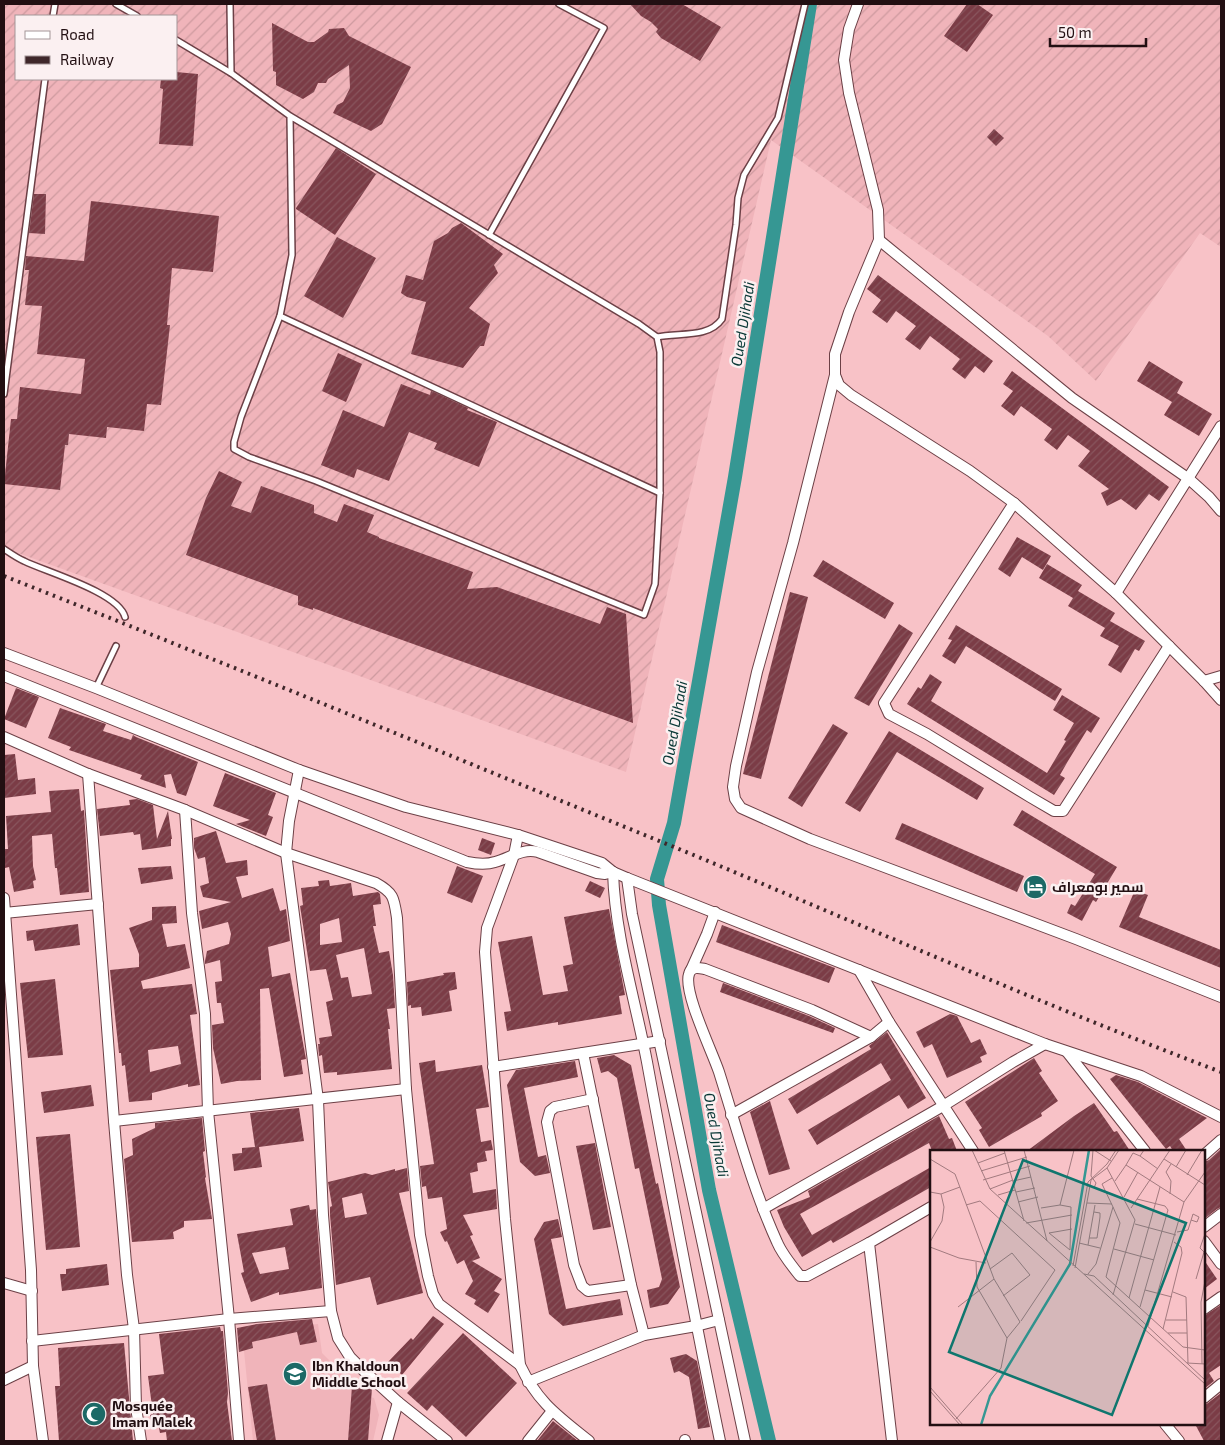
<svg xmlns="http://www.w3.org/2000/svg" width="1225" height="1445" viewBox="0 0 1225 1445" font-family="'Exo 2',Cairo,sans-serif">
<style>
.built{fill:#f0b4ba}
.industrial{fill:url(#industrial-furrows);fill-rule:evenodd}
.lines{fill:none;stroke-linecap:round;stroke-linejoin:round}
.canal{stroke:#369793;stroke-width:14}
.building{fill:url(#building-hatch);fill-rule:evenodd}
.service-casing{stroke:#6c4046;stroke-width:8}
.minor-casing{stroke:#6c4046;stroke-width:12}
.service{stroke:#fff;stroke-width:5}
.minor{stroke:#fff;stroke-width:10}
.rail{stroke:#3f272a;stroke-width:4;stroke-dasharray:2.5 5;stroke-linecap:butt}
.labels{text-anchor:middle;stroke-width:5;stroke-linejoin:round;paint-order:stroke}
.poi-label{font-size:14px;font-weight:bold;fill:#220f12;stroke:#fbf0f1;text-anchor:start}
.water-label{font-size:15px;font-style:italic;fill:#083735;stroke:#fbf0f1}
.inset-river{fill:none;stroke:#369793;stroke-width:2.5}
.inset-road{fill:none;stroke:#a27a7f;stroke-width:1}
.view{fill:#0f766e;fill-opacity:0.15;stroke:#0f766e;stroke-width:2.5}
.inset-edge{fill:none;stroke:#220f12;stroke-width:2.5}
</style>
<defs>
<pattern id="industrial-furrows" width="10" height="10" patternUnits="userSpaceOnUse" patternTransform="scale(1.25)"><rect width="10" height="10" fill="#f0b4ba"/><path d="M-1 1l2-2M0 10L10 0M9 11l2-2" fill="none" stroke="#ce9a9f"/></pattern>
<pattern id="building-hatch" width="6" height="6" patternUnits="userSpaceOnUse" patternTransform="scale(1.25)"><rect width="6" height="6" fill="#7b3c46"/><path d="M-1 1l2-2M0 6l6-6M5 7l2-2" fill="none" stroke="#88555d"/></pattern>
</defs>
<rect width="100%" height="100%" fill="#f8c2c7"/>
<path class="built" d="M318,1324L322,1353L365,1396L374,1398L379,1415L373,1441H253L242,1331Z"/>
<path class="industrial" d="M4,4H1221V247L1200,233L1096,381L1048,336L771,140L626,772L4,548ZM16,16H176V79H16Z"/>
<g class="lines">
<path class="canal" d="M769,1441L709,1190L659,905L657,879L674,823L735,477L810,4"/>
</g>
<g class="building">
<path d="M630,4H682L721,27L700,61L661,38L656,32L658,29L651,22L641,16Z"/>
<path d="M967,4H977L993,15L967,52L944,36Z"/>
<path d="M272,23L308,42H314L328,32L329,29L344,28L349,36L411,67L382,124L371,131L333,113L337,105L343,102L350,88L349,65L328,79L326,83H318L314,92L303,99L276,85V72L273,71Z"/>
<path d="M176,72L198,74L193,146L159,144L163,89L160,88L161,79H176Z"/>
<path d="M994,129L1004,138L996,146L987,137Z"/>
<path d="M336,148L376,174L335,235L296,209V208Z"/>
<path d="M34,194H46L45,234L29,233Z"/>
<path d="M91,201L219,216L213,272L172,268L167,325H170L161,405L147,404L144,431L107,427L106,438L69,434L68,445H65L60,490L4,484L11,419H17L20,387L81,394L85,359L37,354L42,306L25,305L29,270H25L26,256L84,261Z"/>
<path d="M461,223L503,254L494,265L498,273L469,308L490,324L484,346H480L463,368L411,354L426,302L407,297L401,293L406,275L423,280L434,241L448,233L452,228Z"/>
<path d="M337,237L376,258L343,318L304,296Z"/>
<path d="M878,275L993,361L984,373L975,366L965,379L952,369L960,359L930,336L920,350L905,339L916,326L896,311L887,323L872,312L881,300L867,289Z"/>
<path d="M338,353L362,364L346,402L322,391Z"/>
<path d="M1149,361L1183,382L1177,393L1212,414L1199,436L1164,415L1172,402L1137,381Z"/>
<path d="M1012,371L1169,487L1159,501L1149,494L1136,510L1121,499L1107,506L1101,493L1109,489L1078,466L1090,451L1068,435L1057,450L1044,440L1052,429L1021,406L1014,416L1001,406L1013,391L1003,384Z"/>
<path d="M401,384L430,395L431,391L434,392L468,408L467,410L497,422L479,467L434,449L437,443L409,432L389,481L357,469L354,478L321,465L343,410L384,427Z"/>
<path d="M219,471L242,482L231,506L251,513L261,486L314,505V513L337,522L344,504L374,515L367,532L379,537V538L473,572L467,589L497,587L600,624L607,607L626,614L633,723L313,608V610L298,605V596L186,555L206,498Z"/>
<path d="M1017,537L1051,556L1043,570L1022,557L1010,577L998,569Z"/>
<path d="M823,560L894,603L885,619L813,576Z"/>
<path d="M1047,564L1082,585L1078,591L1115,613L1110,621L1145,641L1139,651L1135,649L1121,673L1108,665L1119,646L1100,636L1105,628L1068,606L1073,598L1039,578Z"/>
<path d="M790,592L808,597L761,779L743,774Z"/>
<path d="M899,624L913,633L869,706L854,698Z"/>
<path d="M956,625L1062,689L1055,701L966,646L955,664L942,656L952,640L948,639Z"/>
<path d="M930,674L942,682L931,701L1047,773L1066,741L1064,740L1074,723L1053,710L1062,695L1100,718L1091,733L1087,730L1068,761L1060,775L1065,778L1054,795L907,704L918,687L921,689Z"/>
<path d="M16,688L39,697L26,728L4,719Z"/>
<path d="M60,708L106,724L103,731L131,740L133,735L136,737L198,762L186,796L177,793L171,774L164,775L166,788L140,779L142,775L69,750L71,747L48,738Z"/>
<path d="M833,724L848,733L802,807L788,798Z"/>
<path d="M889,731L984,788L977,800L897,752L860,812L845,803Z"/>
<path d="M15,754L18,780L35,778L36,794L4,798V755Z"/>
<path d="M225,773L276,793L268,815L273,817L266,836L236,824L250,820L213,806Z"/>
<path d="M79,789L81,811L84,810L89,892L60,895L57,868H55L52,834L32,836L33,866L36,880L33,881L34,888L14,892L9,867L5,868L4,849H8L6,816L51,812L49,791Z"/>
<path d="M137,799L153,805L157,839L168,811L172,839H171V846L142,850L140,834L134,835L133,832L100,836L97,809L130,805L129,800Z"/>
<path d="M1022,810L1117,867L1096,902L1093,900L1082,921L1067,913L1071,904L1075,906L1095,874L1013,825Z"/>
<path d="M902,823L1024,876L1017,892L895,839Z"/>
<path d="M216,831L226,863L247,860L248,875L236,877L242,898L273,888L280,911L286,909L290,941L268,947L272,977L290,973L306,1059L301,1060L303,1074L284,1077L269,988L260,989L261,1080L237,1081L221,1084L213,1048L212,1025L224,1023L221,1003H217L215,982L222,981L220,960L205,964V961L207,951L229,944L231,934L228,922L202,929L199,911L231,902L203,897L200,886L209,883L205,857L198,859L194,848V838Z"/>
<path d="M482,838L495,843L491,855L478,850Z"/>
<path d="M171,866L173,879L141,884L138,868Z"/>
<path d="M457,866L483,876L472,903L447,893Z"/>
<path d="M329,880L330,886L351,883L353,896L378,892L380,894L381,904L373,905L376,926H373L379,953L389,951L393,975L395,1008L387,1009L390,1029H388L392,1069L337,1075V1072L324,1073L322,1055L319,1056L318,1044H320L319,1038L332,1036L326,1002L333,1000L326,969L310,971L300,906L303,905L301,888L319,886L318,881ZM339,918L342,942L320,945V924ZM364,948L372,994L352,997L348,977L341,978L336,955Z"/>
<path d="M590,881L605,888L600,898L585,891Z"/>
<path d="M1135,890L1148,895L1139,917L1221,950V968L1119,927Z"/>
<path d="M176,906L177,923L162,924L167,947L185,944L190,968L141,981L143,989L192,984L197,1014L190,1015L200,1085L188,1087V1084L152,1093V1100L129,1102L125,1065L122,1066L121,1053H119L110,970L139,967V954L129,928L152,920V907ZM178,1046L181,1064L150,1072L148,1050Z"/>
<path d="M609,909L625,995L619,996L622,1014L558,1025V1022L507,1031L504,1012L511,1011L498,942L532,936L543,995L568,991L563,966L573,964L564,917Z"/>
<path d="M78,924L80,945L35,951L33,940L27,941L26,931Z"/>
<path d="M722,925L835,968L829,983L716,942Z"/>
<path d="M455,972L457,989L449,991L452,1011L422,1016L421,1007L411,1008V1005L408,1006L407,982L444,975L443,973Z"/>
<path d="M55,979L63,1055L28,1058L20,983Z"/>
<path d="M723,983L809,1016L835,1028L833,1033L720,992Z"/>
<path d="M950,1014L957,1016L971,1043L980,1039L987,1054L980,1057L982,1062L947,1078L932,1044L924,1048L916,1032Z"/>
<path d="M887,1032L926,1098L908,1109L899,1095L817,1145L808,1130L891,1080L881,1063L797,1114L788,1099L871,1049L869,1046Z"/>
<path d="M614,1055L631,1065L656,1184L658,1183L680,1287L668,1304L650,1308L647,1290L659,1287L662,1279L639,1168L635,1169L617,1078L608,1071L601,1073L597,1058Z"/>
<path d="M1034,1058L1042,1071L1039,1073L1058,1101L1041,1113L1042,1116L989,1147L979,1130L982,1128L965,1102Z"/>
<path d="M435,1060L436,1072L482,1065L489,1107L476,1109L481,1142L491,1140L493,1150L485,1151L487,1161L477,1163L478,1171L470,1173L473,1193L496,1189L497,1209L463,1215L473,1235L470,1236L480,1258L472,1261L502,1279L494,1291L500,1294L488,1313L474,1304L476,1300L465,1294L473,1281L464,1260L457,1264L447,1241L445,1242L440,1232L447,1229L442,1197L428,1199L426,1186L422,1187L420,1166L434,1164L419,1063Z"/>
<path d="M575,1061L578,1077L524,1088L538,1157L546,1155L550,1173L535,1176L520,1162L507,1085L516,1070Z"/>
<path d="M1116,1075L1138,1082L1207,1118L1179,1139L1187,1151H1173L1170,1146L1166,1149L1110,1079Z"/>
<path d="M91,1085L94,1106L44,1113L41,1092Z"/>
<path d="M770,1101L790,1169L769,1175L750,1112Z"/>
<path d="M1094,1103L1114,1132L1117,1131L1130,1151H1027L1074,1116Z"/>
<path d="M299,1108L304,1141L259,1147L262,1167L234,1171L232,1154L242,1153V1148L255,1147L250,1113Z"/>
<path d="M939,1116L949,1139L952,1138L957,1151H932L929,1143L800,1214L812,1235L931,1167V1187L833,1243L831,1240L802,1257L784,1227L777,1210L810,1197L808,1191Z"/>
<path d="M202,1118L205,1151L203,1152L206,1177L205,1178L212,1219L184,1221V1227L173,1232L174,1239L132,1242L124,1159L133,1155L132,1139L155,1128V1123Z"/>
<path d="M70,1134L80,1247L46,1250L36,1137Z"/>
<path d="M595,1143L611,1227L593,1230L576,1146Z"/>
<path d="M1221,1149V1207L1217,1209L1204,1219V1162L1209,1160Z"/>
<path d="M407,1168L409,1191L399,1193L423,1293L377,1305L370,1277L336,1285L330,1215V1207L332,1206L328,1182L365,1173L372,1175L395,1169V1171ZM362,1193L367,1214L345,1218L342,1198Z"/>
<path d="M309,1205L310,1210L316,1209L322,1288L279,1295V1292L251,1302L241,1273L244,1272L237,1234L293,1225L290,1209ZM285,1247L289,1269L260,1274L252,1253Z"/>
<path d="M558,1219L562,1237L551,1239L566,1309L620,1299L623,1315L563,1326L549,1314L534,1239L544,1222Z"/>
<path d="M1204,1260L1217,1279L1204,1289Z"/>
<path d="M107,1264L109,1285L62,1291L60,1274H66V1269Z"/>
<path d="M1221,1305V1365L1209,1373L1214,1381L1204,1389V1316Z"/>
<path d="M433,1316L444,1324L402,1375L388,1362L411,1338L413,1340Z"/>
<path d="M312,1319L317,1342L300,1345L297,1332L252,1342L253,1348L239,1352L237,1328L257,1324Z"/>
<path d="M220,1327L221,1331H223L228,1393L227,1402L232,1441H167L166,1432L160,1433L158,1424L152,1426L150,1415L153,1414L148,1376L164,1374L159,1334Z"/>
<path d="M463,1333L517,1383L466,1437L432,1405L427,1411L407,1393Z"/>
<path d="M124,1343L133,1441H59L55,1386H60L58,1348Z"/>
<path d="M686,1354L697,1361L710,1427L698,1429L689,1377L679,1371L674,1373L670,1358Z"/>
<path d="M267,1384L276,1441H257L248,1387Z"/>
<path d="M352,1386L372,1388L368,1441H348Z"/>
<path d="M1221,1393V1441H1204L1195,1424H1204V1405L1208,1403Z"/>
<path d="M553,1421L578,1441H537Z"/>
</g>
<g class="lines">
<g class="service-casing">
<g id="service">
<path d="M116,4L137,16"/>
<path d="M230,4L231,73"/>
<path d="M53,16L55,4"/>
<path d="M176,40L231,73L290,116L639,324L657,337L660,352V493L655,584L644,615L316,481L249,457L234,449V442L241,417L280,316L292,255L290,116"/>
<path d="M489,235L604,28L559,4"/>
<path d="M280,316L660,493"/>
<path d="M657,337C678,332 708,339 722,319L736,225L738,198L744,175L778,118L805,4"/>
<path d="M4,394L45,79"/>
<path d="M4,549C10,553 17,558 24,561C46,572 118,592 125,617"/>
<path d="M96,688L116,646"/>
</g>
</g>
<g class="minor-casing">
<g id="minor">
<path d="M858,4L849,29L844,60L849,93L878,210L879,240L849,312L835,354V375L839,385L851,395L970,471L1014,503L1116,593L1221,426"/>
<path d="M879,240L1072,398L1189,479L1209,497L1221,511"/>
<path d="M835,375L793,543L757,672L736,766L733,787L735,799L741,808L810,839L1076,939L1221,997"/>
<path d="M1014,503L884,703L889,714L927,734L1030,797L1054,811H1063L1169,646"/>
<path d="M1116,593L1204,681L1221,700"/>
<path d="M4,653L96,688L299,770L406,807L518,835L602,863L613,872L627,878L1045,1044L1141,1076L1221,1117"/>
<path d="M4,676L467,862C477,864 486,865 495,862C510,858 522,848 538,852L597,873L605,874L613,872"/>
<path d="M1204,681L1221,676"/>
<path d="M4,737L88,774L185,810L286,853L376,883C394,893 394,898 397,918L406,1089L420,1235L428,1276L433,1294L439,1304L520,1365"/>
<path d="M299,770L289,821L286,853L318,1100L323,1215L331,1311L338,1338L350,1357L363,1370L398,1402L447,1441"/>
<path d="M88,774L114,1121L127,1275L134,1329L136,1407L141,1441"/>
<path d="M185,810L192,913L205,1014L208,1111L229,1319L239,1441"/>
<path d="M518,835L514,855L487,928L485,952L505,1219L520,1365C538,1403 558,1416 589,1441"/>
<path d="M613,872C615,936 635,999 647,1062C670,1188 694,1315 720,1441"/>
<path d="M627,878L632,914L745,1441"/>
<path d="M4,898L31,1270L33,1366L43,1441"/>
<path d="M4,913L98,904"/>
<path d="M691,970L707,934L715,912"/>
<path d="M859,970L889,1022L973,1151"/>
<path d="M1067,1052L1145,1151"/>
<path d="M583,1053L631,1285L644,1335"/>
<path d="M493,1067L660,1041"/>
<path d="M593,1099L555,1107L550,1111L547,1122L574,1265L582,1286L588,1291L631,1285"/>
<path d="M731,1115L871,1037L889,1022"/>
<path d="M114,1121L406,1089"/>
<path d="M1204,1155L1221,1140"/>
<path d="M763,1209L943,1106L1013,1062L1045,1044"/>
<path d="M1204,1227L1221,1214"/>
<path d="M1204,1241L1221,1264"/>
<path d="M869,1243L807,1276H800C792,1266 782,1254 777,1242C752,1187 737,1129 719,1072C712,1051 683,992 689,974C691,966 699,968 705,969L812,1010L871,1037"/>
<path d="M4,1283L32,1291"/>
<path d="M1204,1309L1221,1297"/>
<path d="M32,1341L229,1319L331,1311"/>
<path d="M4,1380L33,1366"/>
<path d="M528,1382L644,1335L696,1326L719,1320"/>
<path d="M1204,1398L1221,1384"/>
<path d="M1165,1424L1179,1441"/>
<path d="M685,1440V1441"/>
<path d="M387,1441L398,1402"/>
<path d="M528,1441L552,1411"/>
<path d="M892,1441L869,1243L931,1207"/>
</g>
</g>
<use href="#service" class="service"/>
<use href="#minor" class="minor"/>
<path class="rail" d="M4,576C235,667 466,762 696,856C871,929 1044,1005 1221,1072"/>
</g>
<defs>
<g id="hotel-disc" transform="scale(1.25)"><circle r="9.5" fill="#1c6966" stroke="#fbf0f1"/><path d="M-6-4.5h1.5V1H6V5H4.5V3h-9V5H-6ZM-4 0a1.8 1.8 0 1 1 3.6 0ZM.5 0V-2.5h3Q6-2.5 6 0Z" fill="#fff"/></g>
<g id="school-disc" transform="scale(1.25)"><circle r="9.5" fill="#1c6966" stroke="#fbf0f1"/><path d="M0-5L7-2L0 1L-7-2ZM-4 1L0 2.5L4 1V4Q0 6-4 4Z" fill="#fff"/></g>
<g id="mosque-disc" transform="scale(1.25)"><circle r="9.5" fill="#1c6966" stroke="#fbf0f1"/><path d="M3.5-4.9A6 6 0 1 0 3.5 4.9A5 5 0 1 1 3.5-4.9Z" fill="#fff"/></g>
</defs>
<g fill-rule="evenodd">
<use href="#hotel-disc" x="1035" y="887"/>
<use href="#school-disc" x="295" y="1374"/>
<use href="#mosque-disc" x="94" y="1414"/>
</g>
<g class="labels">
<g class="poi-label">
<text x="1052" y="892">سمير بومعراف</text>
<text x="312" y="1371">Ibn Khaldoun<tspan x="312" dy="16">Middle School</tspan></text>
<text x="112" y="1411">Mosquée<tspan x="112" dy="16">Imam Malek</tspan></text>
</g>
<g class="water-label">
<text transform="translate(743 324) rotate(-81)" y="5">Oued Djihadi</text>
<text transform="translate(675 723) rotate(-80)" y="5">Oued Djihadi</text>
<text transform="translate(716 1135) rotate(80)" y="5">Oued Djihadi</text>
</g>
</g>
<g transform="translate(930 1150)">
<rect width="275" height="275" fill="#f8c2c7"/>
<path class="inset-river" d="M51,275L60,246L140,114L159,0"/>
<path class="inset-road" d="M42,0L60,39L275,234M74,0L94,71M94,0L117,91M163,0L161,26L166,33L164,38M164,0L181,11M214,0L210,6L228,19M0,9L25,24L64,129M234,9L275,35M48,13L75,3M196,15L203,3L210,6M246,17L256,0M177,18L205,70L183,145M51,21L97,7M257,25L272,0M53,30L100,16M83,31L101,27M185,31L196,15L254,52M60,39L83,30M0,42L11,44L30,37M86,42L105,38M240,44L241,31L236,22L241,14M68,45L85,40M194,47L208,22M207,49L235,56L238,60L210,157M88,52L108,47M157,53L182,54M36,55L50,51L125,120L91,171M183,57L190,73L176,127L253,197L275,200M111,58L130,55L144,0M201,58L240,0M96,73L142,65M205,74L246,85M247,82L258,80L263,64L269,67L267,72L261,70M119,83L140,100L141,57L130,55M119,83L142,79M159,88H167L170,67V63L164,62M0,92L12,71L14,57L11,44M149,93L170,98M158,95L165,55M0,97L29,108L56,113M184,99L224,110M274,102L270,98L275,84M46,112L47,137L77,188M143,116L158,32L177,14L186,0M145,118L161,30L177,18L189,0M60,119L82,103L100,125L73,146M154,124L164,126L275,230M158,124L166,114L183,57L172,34L182,28M266,129L274,102M215,140L242,147M243,142L256,147L258,213M199,148L230,37M236,170H257M218,176L254,52L275,22M233,179L252,103L251,97L244,92M238,183H257M257,213L275,214M272,214L271,152L275,131M0,237L33,275M0,241L30,275M26,269L71,218L77,188L90,172L64,129L28,157"/>
<path class="view" d="M93,10L256,73L182,265L19,202Z"/>
<rect width="275" height="275" class="inset-edge"/>
</g>
<rect width="1225" height="1445" fill="none" stroke="#220f12" stroke-width="10"/>
<rect x="15" y="15" width="162" height="65" fill="#fbf0f1" stroke="#a49698"/>
<rect x="25" y="31" width="25" height="8" fill="#ffffff" stroke="#a49698"/>
<text x="60" y="40" font-size="15" fill="#220f12">Road</text>
<rect x="25" y="56" width="25" height="8" fill="#3f272a" stroke="#a49698"/>
<text x="60" y="65" font-size="15" fill="#220f12">Railway</text>
<path d="M1050 38v8h96v-8" fill="none" stroke="#220f12" stroke-width="2.5"/>
<text x="1058" y="38" font-size="15" fill="#220f12" stroke="#fbf0f1" stroke-width="4" paint-order="stroke">50 m</text>
</svg>
